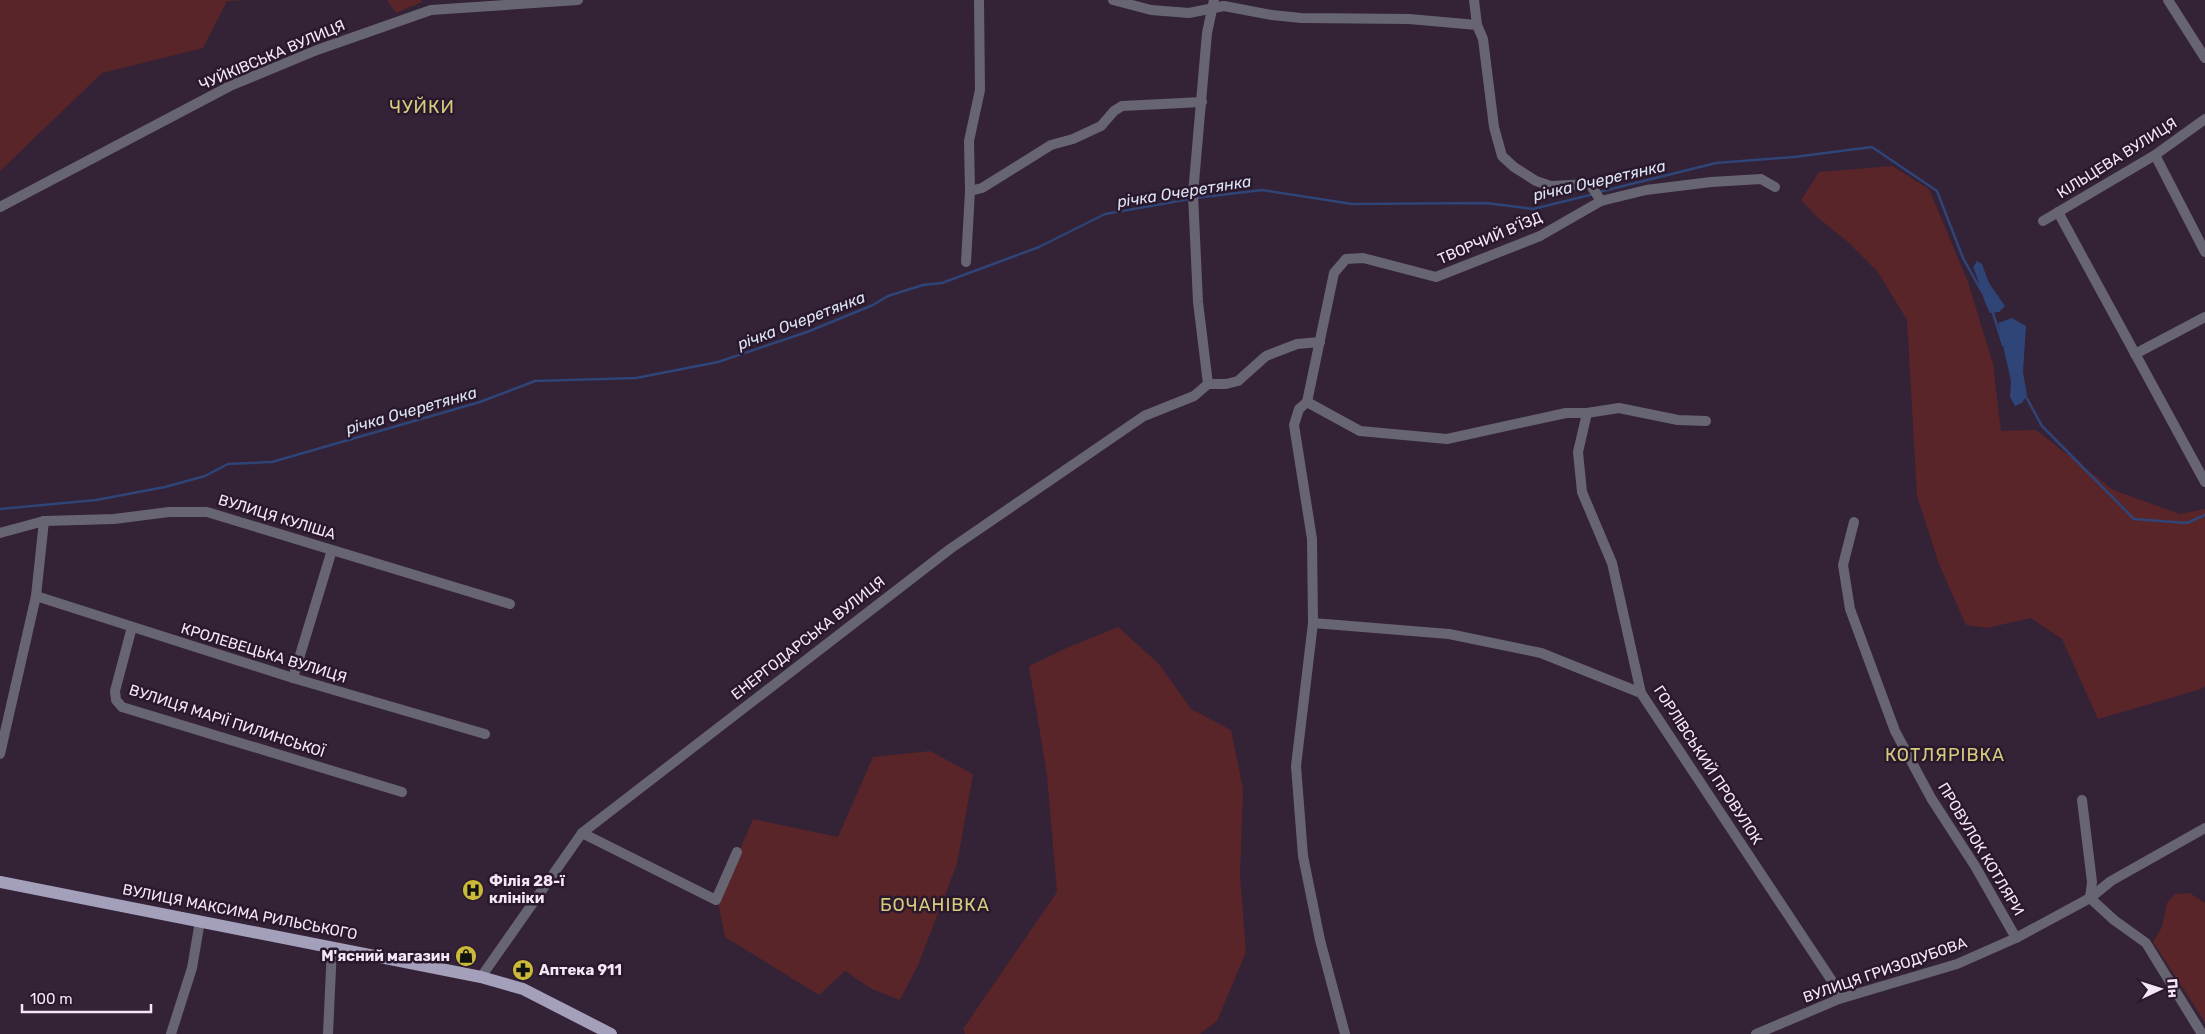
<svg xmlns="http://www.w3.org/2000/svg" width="2205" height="1034" viewBox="0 0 2205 1034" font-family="Rubik,sans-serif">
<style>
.green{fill:#592529}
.water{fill:#2f4477}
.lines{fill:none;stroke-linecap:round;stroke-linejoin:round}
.stream{stroke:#2f4477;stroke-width:2.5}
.minor{stroke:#676572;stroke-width:10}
.major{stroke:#a49fbb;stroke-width:12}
.labels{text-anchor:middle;stroke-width:5;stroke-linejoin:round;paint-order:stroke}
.street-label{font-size:15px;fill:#f3e7f5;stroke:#2a182d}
.poi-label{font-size:15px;font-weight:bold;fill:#f3e7f5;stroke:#2a182d;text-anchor:start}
.water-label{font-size:16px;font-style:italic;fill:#dbe3f4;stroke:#2a182d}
.quarter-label{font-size:18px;letter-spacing:1px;fill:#d6cc7d;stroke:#2a182d}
</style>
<rect width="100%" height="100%" fill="#342237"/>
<g class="green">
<path d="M0,0H250L227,1L203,48L102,73L0,171Z"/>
<path d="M387,0H421L422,2L396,13Z"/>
<path d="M1892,166L1929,189L1968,282L1993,364L2001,431L2036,430L2113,490L2180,514L2205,509V686L2201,689L2098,719L2062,639L2031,618L1987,628L1966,625L1939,564L1917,496L1907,320L1878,272L1849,243L1817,217L1801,200L1819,172Z"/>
<path d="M1118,627L1159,664L1191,709L1231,730L1243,789L1240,876L1246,952L1217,1021L1200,1034H965L963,1029L1057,892L1047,775L1029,666L1069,647Z"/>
<path d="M930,751L973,774L957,864L918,965L900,1000L872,989L845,971L819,995L725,937L718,902L753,819L838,837L873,757Z"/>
<path d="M2190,893L2205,903V1022L2153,942L2162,927L2167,903L2175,894Z"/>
</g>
<g class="water">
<path d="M1977,261L1982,264L1989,283L2005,306L1999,312L1990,313C1982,298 1980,283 1973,267Z"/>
<path d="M2012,318L2026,326L2023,372L2027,395L2022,403L2015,406L2010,397L2011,381L1998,323Z"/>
</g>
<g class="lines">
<g class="stream">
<path d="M1599,192L1716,163L1794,157L1872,147L1937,191L1963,258L1982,292"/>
<path d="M1195,198L1262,190L1352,204L1486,203L1533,209L1594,194"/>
<path d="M1992,310L2003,345"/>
<path d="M2025,395L2042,426L2134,519L2187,523L2205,515"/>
<path d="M0,509L96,500L165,487L205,476L228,464L272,462L480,402L535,381L636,378L718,362L807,332L873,305L888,296L923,285L942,283L1039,247L1105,214L1190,199"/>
</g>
<g class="minor">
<path d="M1113,0L1151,10L1189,13L1224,6L1272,15L1301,18L1409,19L1477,25"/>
<path d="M1474,0L1477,25L1483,39L1494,127L1502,156L1514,167L1536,181L1551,186L1590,184L1601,201"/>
<path d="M2168,0L2205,58"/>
<path d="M2155,155L2205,252"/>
<path d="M970,191L982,188L1051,145L1073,139L1101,126L1114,111L1122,106L1202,102"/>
<path d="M0,207L230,86L317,50L431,10L578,0"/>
<path d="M2058,212L2205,482"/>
<path d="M2043,221L2155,155L2205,119"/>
<path d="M966,262L970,191L969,141L980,90L979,0"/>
<path d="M2135,354L2205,317"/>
<path d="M1208,384L1198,302L1193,194L1207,33L1214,0"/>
<path d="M1307,402L1360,431L1447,439L1566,413H1587L1619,408L1678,420L1706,421"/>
<path d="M1587,413L1578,452L1582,492L1612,563L1641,693L1834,984L1839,999"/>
<path d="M1854,522L1843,565L1850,609L1895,731L1931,798L1975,866L2016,938"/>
<path d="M0,533L44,521L114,519L169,512H207L510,604"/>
<path d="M36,596L293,678L485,734"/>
<path d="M1313,623L1449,634L1541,653L1641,693"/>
<path d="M132,627L115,691L116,700L122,707L402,792"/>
<path d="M293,678L332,550"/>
<path d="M0,754L36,596L44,521"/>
<path d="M2082,800L2092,882L2090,898L2114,920L2146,943L2202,1034"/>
<path d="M582,833L716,900L737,852"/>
<path d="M481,977L582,833L950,549L1144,416L1194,396L1208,384H1226L1238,381L1266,356L1297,344L1320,342"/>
<path d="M171,1034L192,968L200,921"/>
<path d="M328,1034L332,947"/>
<path d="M1345,1034L1320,940L1303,856L1296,766L1313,623L1312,539L1294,425L1299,409L1307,402L1334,273L1346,259L1363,258L1436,277L1540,236L1601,201L1646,190L1711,182L1761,179L1775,187"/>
<path d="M1756,1034L1839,999L1957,964L2016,938L2090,898L2111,881L2205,828"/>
</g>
<path class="major" d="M0,882L481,977L523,989L611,1034"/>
</g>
<defs>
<g id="hospital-disc" transform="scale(1.125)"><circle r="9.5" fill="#cbba39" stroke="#2a182d"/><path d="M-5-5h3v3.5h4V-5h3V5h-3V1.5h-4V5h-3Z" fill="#111"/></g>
<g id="shop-disc" transform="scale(1.125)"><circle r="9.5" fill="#cbba39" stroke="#2a182d"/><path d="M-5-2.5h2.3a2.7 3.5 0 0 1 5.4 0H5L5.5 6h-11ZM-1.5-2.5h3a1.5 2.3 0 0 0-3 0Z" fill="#111"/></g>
<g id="pharmacy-disc" transform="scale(1.125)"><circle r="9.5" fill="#cbba39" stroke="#2a182d"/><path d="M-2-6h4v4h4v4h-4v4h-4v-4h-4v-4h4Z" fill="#111"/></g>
</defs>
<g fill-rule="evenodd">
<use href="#hospital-disc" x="473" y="890"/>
<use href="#shop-disc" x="466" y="956"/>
<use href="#pharmacy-disc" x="523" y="970"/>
</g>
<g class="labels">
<g class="street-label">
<text transform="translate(272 55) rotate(-23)" y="5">ЧУЙКІВСЬКА ВУЛИЦЯ</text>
<text transform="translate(2117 158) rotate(-32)" y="5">КІЛЬЦЕВА ВУЛИЦЯ</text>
<text transform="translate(1490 238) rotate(-23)" y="5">ТВОРЧИЙ В’ЇЗД</text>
<text transform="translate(277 517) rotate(17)" y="5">ВУЛИЦЯ КУЛІША</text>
<text transform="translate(808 638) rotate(-38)" y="5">ЕНЕРГОДАРСЬКА ВУЛИЦЯ</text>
<text transform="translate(264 653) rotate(17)" y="5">КРОЛЕВЕЦЬКА ВУЛИЦЯ</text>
<text transform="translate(227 721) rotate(18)" y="5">ВУЛИЦЯ МАРІЇ ПИЛИНСЬКОЇ</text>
<text transform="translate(1708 765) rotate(57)" y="5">ГОРЛІВСЬКИЙ ПРОВУЛОК</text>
<text transform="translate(1981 849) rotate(59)" y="5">ПРОВУЛОК КОТЛЯРИ</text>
<text transform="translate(240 912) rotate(11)" y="5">ВУЛИЦЯ МАКСИМА РИЛЬСЬКОГО</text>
<text transform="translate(1885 970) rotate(-19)" y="5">ВУЛИЦЯ ГРИЗОДУБОВА</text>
</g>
<g class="poi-label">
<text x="489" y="886">Філія 28-ї<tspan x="489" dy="17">клініки</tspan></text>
<text x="450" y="961" text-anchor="end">М'ясний магазин</text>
<text x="539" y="975">Аптека 911</text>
</g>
<g class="water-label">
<text transform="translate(1599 180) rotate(-13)" y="6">річка Очеретянка</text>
<text transform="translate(1184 191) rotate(-9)" y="6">річка Очеретянка</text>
<text transform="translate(801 320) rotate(-21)" y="6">річка Очеретянка</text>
<text transform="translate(411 410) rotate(-16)" y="6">річка Очеретянка</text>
</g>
<g class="quarter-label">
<text x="422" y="113">ЧУЙКИ</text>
<text x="1945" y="761">КОТЛЯРІВКА</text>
<text x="935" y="911">БОЧАНІВКА</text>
</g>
</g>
<g transform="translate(2160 989) rotate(86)" stroke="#2a182d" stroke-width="4" paint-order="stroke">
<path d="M0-4L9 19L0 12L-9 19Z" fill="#f3e7f5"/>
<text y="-8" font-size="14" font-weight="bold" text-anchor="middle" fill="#f3e7f5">Пн</text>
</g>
<path d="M22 1004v8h129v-8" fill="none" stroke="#f3e7f5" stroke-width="2.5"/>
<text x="30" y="1004" font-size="15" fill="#f3e7f5" stroke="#2a182d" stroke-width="4" paint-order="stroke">100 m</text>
</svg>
